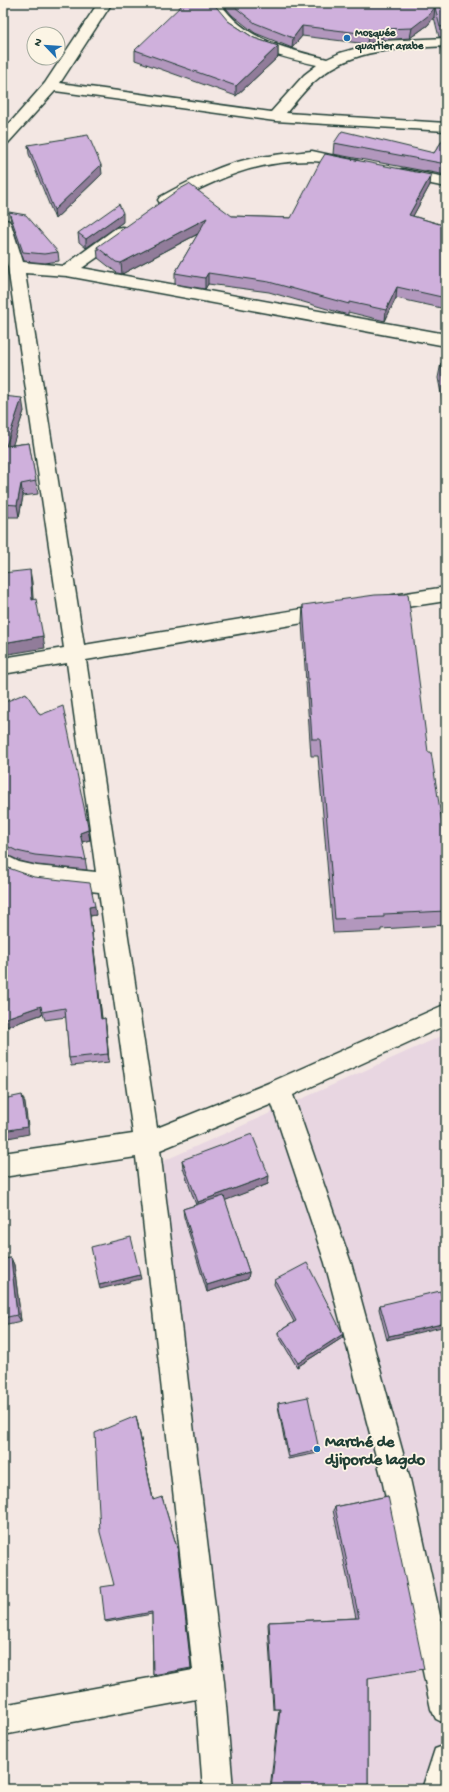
<svg xmlns="http://www.w3.org/2000/svg" width="449" height="1792" viewBox="0 0 449 1792" font-family="'Gochi Hand',sans-serif">
<style>
.built{fill:#e8d6e1}
.lines{fill:none;stroke-linecap:round;stroke-linejoin:round}
.minor-casing{stroke:#1f3d34;stroke-width:3}
.minor{fill:#fcf5e5;fill-rule:evenodd}
.wall{fill:#b297bd;stroke:#1f3d34}
.shaded-wall{fill:#917b9a;stroke:#1f3d34}
.building{fill:#cfb0dc;stroke:#1f3d34}
.poi-dot{fill:#1f6fb2;stroke:#fcf5e5;stroke-width:1.5}
.labels{text-anchor:middle;stroke-width:3.5;stroke-linejoin:round;paint-order:stroke}
.far-poi-label{font-size:11px;font-weight:bold;fill:#1f3d34;stroke:#fcf5e5;text-anchor:start}
.near-poi-label{font-size:16px;font-weight:bold;fill:#1f3d34;stroke:#fcf5e5;text-anchor:start}
</style>
<rect width="100%" height="100%" fill="#f3e7e3"/>
<filter id="ink" filterUnits="userSpaceOnUse"><feTurbulence type="fractalNoise" baseFrequency=".025" numOctaves="2"/><feDisplacementMap in="SourceGraphic" scale="8" xChannelSelector="R" yChannelSelector="G"/><feConvolveMatrix kernelMatrix="1 2 1 2 8 2 1 2 1" color-interpolation-filters="sRGB"/></filter>
<g filter="url(#ink)">
<path class="built" d="M446,1034V1732L426,1789H234L150,1167Z"/>
<g class="lines">
<g class="minor-casing">
<g id="minor">
<path d="M98,3H112L60,83L271,112L304,75L317,65C267,53 237,48 206,3H220C247,41 284,48 327,59L340,53L382,41L446,38V46C398,49 353,47 315,81C304,90 295,103 286,113L446,123V131L275,121L55,91L8,143L3,145V131L45,83Z"/>
<path d="M312,151L358,161L361,164L358,167L353,169C340,166 324,161 311,161C255,161 219,178 172,203L166,205L160,203L158,200L160,197C182,185 204,173 227,165C254,156 284,154 312,151Z"/>
<path d="M402,169L446,177V187L397,177L394,174L397,171Z"/>
<path d="M3,219L9,221L11,224L23,262L64,266L116,228L122,227L128,228L130,232L128,236L82,268L446,334V346L67,276L25,273L84,645L332,604L339,606L342,611L339,616L332,618L86,660L157,1128L271,1082L446,1004V1025L293,1095L351,1263L410,1479L446,1643V1724L436,1719L431,1709L382,1479L325,1263L272,1104L160,1150L224,1682L233,1789H203L196,1699L3,1735V1705L193,1670L136,1157L3,1177V1153L133,1134L99,892L37,885L3,874V854L19,862L37,866L96,872L67,663L3,674V658L64,648L8,267L3,251Z"/>
<path d="M446,587V601L380,611L373,609L370,604L373,599L380,597Z"/>
<path d="M446,1745V1789H422L435,1749Z"/>
</g>
</g>
<use href="#minor" class="minor"/>
</g>
<g class="wall">
<path d="M222,3H446V37H439L434,17L428,25L410,38L382,40L367,44L302,36L292,48L255,33L232,15Z"/>
<path d="M228,21L254,38L278,46V57L236,96L135,60V50Z"/>
<path d="M446,37V59H444L441,48L443,38Z"/>
<path d="M446,135V175L333,154L334,143L434,153Z"/>
<path d="M28,145L102,174L55,219L29,154Z"/>
<path d="M431,175L430,185L413,216L446,226V309L396,298L385,321L348,312V315L269,292L208,284L205,289L175,284V273L198,234L122,274L117,273L98,258L97,247L232,216L291,218Z"/>
<path d="M9,212L58,252L59,261L45,263L24,261L11,221Z"/>
<path d="M123,222L86,248L79,242L78,233Z"/>
<path d="M3,249L4,254L6,267H3V274Z"/>
<path d="M441,363H446V419L438,378Z"/>
<path d="M3,396L24,411L12,445L29,443L38,494L23,496L19,517H3Z"/>
<path d="M303,605L428,752L446,849V925L381,929V931L333,933L318,756H311L302,623Z"/>
<path d="M3,703L88,826L90,840L82,842L87,870L37,865L20,861L3,853Z"/>
<path d="M3,866L96,915L90,916L102,1019L105,1018L106,1027L109,1062L71,1066L69,1058L66,1017L45,1020L43,1014L3,1028Z"/>
<path d="M182,1160L268,1184L225,1200L249,1272L248,1279L207,1292L184,1217L183,1209L196,1205L183,1168Z"/>
<path d="M11,1258L14,1265L21,1321L3,1325V1259Z"/>
<path d="M275,1280L343,1334L342,1338L297,1367L278,1335V1332L294,1322L274,1284Z"/>
<path d="M380,1305L446,1310L387,1340L379,1309Z"/>
<path d="M278,1403L319,1450L318,1453L288,1459L278,1406Z"/>
<path d="M137,1420L153,1500L179,1554L191,1669L154,1676L153,1675L152,1614L107,1622L105,1621L114,1585Z"/>
<path d="M388,1496L368,1678V1789H270L279,1709H273L268,1624L269,1622L356,1618L333,1510L335,1507Z"/>
</g>
<g class="shaded-wall">
<path d="M435,7L434,17L428,25L410,38L412,28Z"/>
<path d="M302,26V36L292,48L293,38Z"/>
<path d="M383,29L382,40L367,44L368,34Z"/>
<path d="M278,46V57L236,96V86Z"/>
<path d="M101,165L102,174L55,219L54,210Z"/>
<path d="M431,175L430,185L408,225L409,215Z"/>
<path d="M123,213V222L86,248V239Z"/>
<path d="M207,218V229L122,274L121,263Z"/>
<path d="M208,273V284L205,289V278Z"/>
<path d="M397,287L396,298L385,321L386,310Z"/>
<path d="M22,398L24,411L8,459L6,446Z"/>
<path d="M21,484L23,496L19,517L17,505Z"/>
<path d="M30,570L32,582L34,612L32,600Z"/>
<path d="M43,636L45,648L3,655V643Z"/>
<path d="M88,830L90,840L82,842L80,833Z"/>
<path d="M95,906L96,915L90,916L103,1027L101,1019L89,907Z"/>
<path d="M41,1006L43,1014L3,1028V1019Z"/>
<path d="M105,1018L106,1027L109,1062L108,1054Z"/>
<path d="M22,1095L25,1103L29,1134L3,1139V1131Z"/>
<path d="M269,1176L268,1184L198,1211V1202Z"/>
<path d="M11,1258L14,1265L21,1321L17,1315Z"/>
<path d="M249,1272L248,1279L207,1292V1285Z"/>
<path d="M140,1275L141,1279L100,1289L99,1285Z"/>
<path d="M446,1323V1326L387,1340L389,1336Z"/>
<path d="M343,1334L342,1338L297,1367L298,1363Z"/>
<path d="M136,1416L137,1420L154,1504L153,1500Z"/>
<path d="M162,1497L179,1554L191,1669V1668Z"/>
</g>
<g class="building">
<path d="M184,3H213L228,21L254,38L278,46L236,86L135,50Z"/>
<path d="M230,3H446V26L440,27L435,7L429,15L412,28L383,29L368,34L302,26L293,38L255,23Z"/>
<path d="M446,37V49L443,38Z"/>
<path d="M342,131L434,153L446,135V164L334,143Z"/>
<path d="M88,135L101,165L54,210L28,145Z"/>
<path d="M325,154L431,175L409,215L446,226V298L397,287L386,310L349,302V304L269,282L208,273L205,278L175,273L207,218L121,263L116,262L97,247L178,190L189,184L232,216L291,218L320,162Z"/>
<path d="M119,204L123,213L86,239L78,233Z"/>
<path d="M9,212L26,215L58,252L44,254L23,252Z"/>
<path d="M441,363H446V390Z"/>
<path d="M3,396L22,398L6,446L29,443L36,481L21,484L17,505L3,504Z"/>
<path d="M30,570L32,600L36,599L43,636L3,643V573Z"/>
<path d="M408,594L428,752H431L446,849V911L384,914V917L335,919L320,739H312L303,605L375,595Z"/>
<path d="M26,693L40,715L63,706L88,826V830L80,833L86,860L35,855L17,851L3,844V703Z"/>
<path d="M3,866L34,877L90,883L95,906L89,907L101,1019L105,1018L108,1054L69,1058L65,1008L42,1012L41,1006L3,1019Z"/>
<path d="M22,1095L27,1127L3,1131V1099Z"/>
<path d="M252,1134L269,1176L198,1202L182,1160Z"/>
<path d="M224,1196L249,1272L207,1285L183,1209Z"/>
<path d="M131,1237L140,1275L99,1285L91,1247Z"/>
<path d="M11,1258L17,1315L3,1318V1259Z"/>
<path d="M307,1263L343,1334L298,1363L278,1332L296,1321L275,1280Z"/>
<path d="M440,1291L446,1310V1323L389,1336L380,1305Z"/>
<path d="M308,1397L319,1450L289,1457L278,1403Z"/>
<path d="M136,1416L153,1500L162,1497L178,1551L191,1668L153,1675L152,1612L105,1621L101,1587L114,1585L100,1532L95,1433Z"/>
<path d="M388,1496L424,1669L368,1678V1789H271L280,1709H274L269,1622L359,1618L335,1507Z"/>
</g>
</g>
<g class="poi-dot">
<circle cx="347" cy="38" r="4"/>
<circle cx="317" cy="1449" r="4"/>
</g>
<g class="labels">
<g class="far-poi-label">
<text x="355" y="36">Mosquée<tspan x="355" dy="13">quartier arabe</tspan></text>
</g>
<g class="near-poi-label">
<text x="325" y="1446">Marché de<tspan x="325" dy="18">djiporde lagdo</tspan></text>
</g>
</g>
<rect width="449" height="1792" fill="none" stroke="#fcf5e5" stroke-width="16"/>
<rect x="8" y="8" width="433" height="1776" fill="none" stroke="#1f3d34" stroke-width="1.5" filter="url(#ink)"/>
<g transform="translate(46 46) rotate(295)"><circle r="19" fill="#fcf5e5" stroke="#a4ab9e"/>
<path d="M0-3L7 15L0 10L-7 15Z" fill="#1f6fb2"/>
<text y="-6" font-size="11" font-weight="bold" text-anchor="middle" fill="#1f3d34">N</text>
</g>
</svg>
